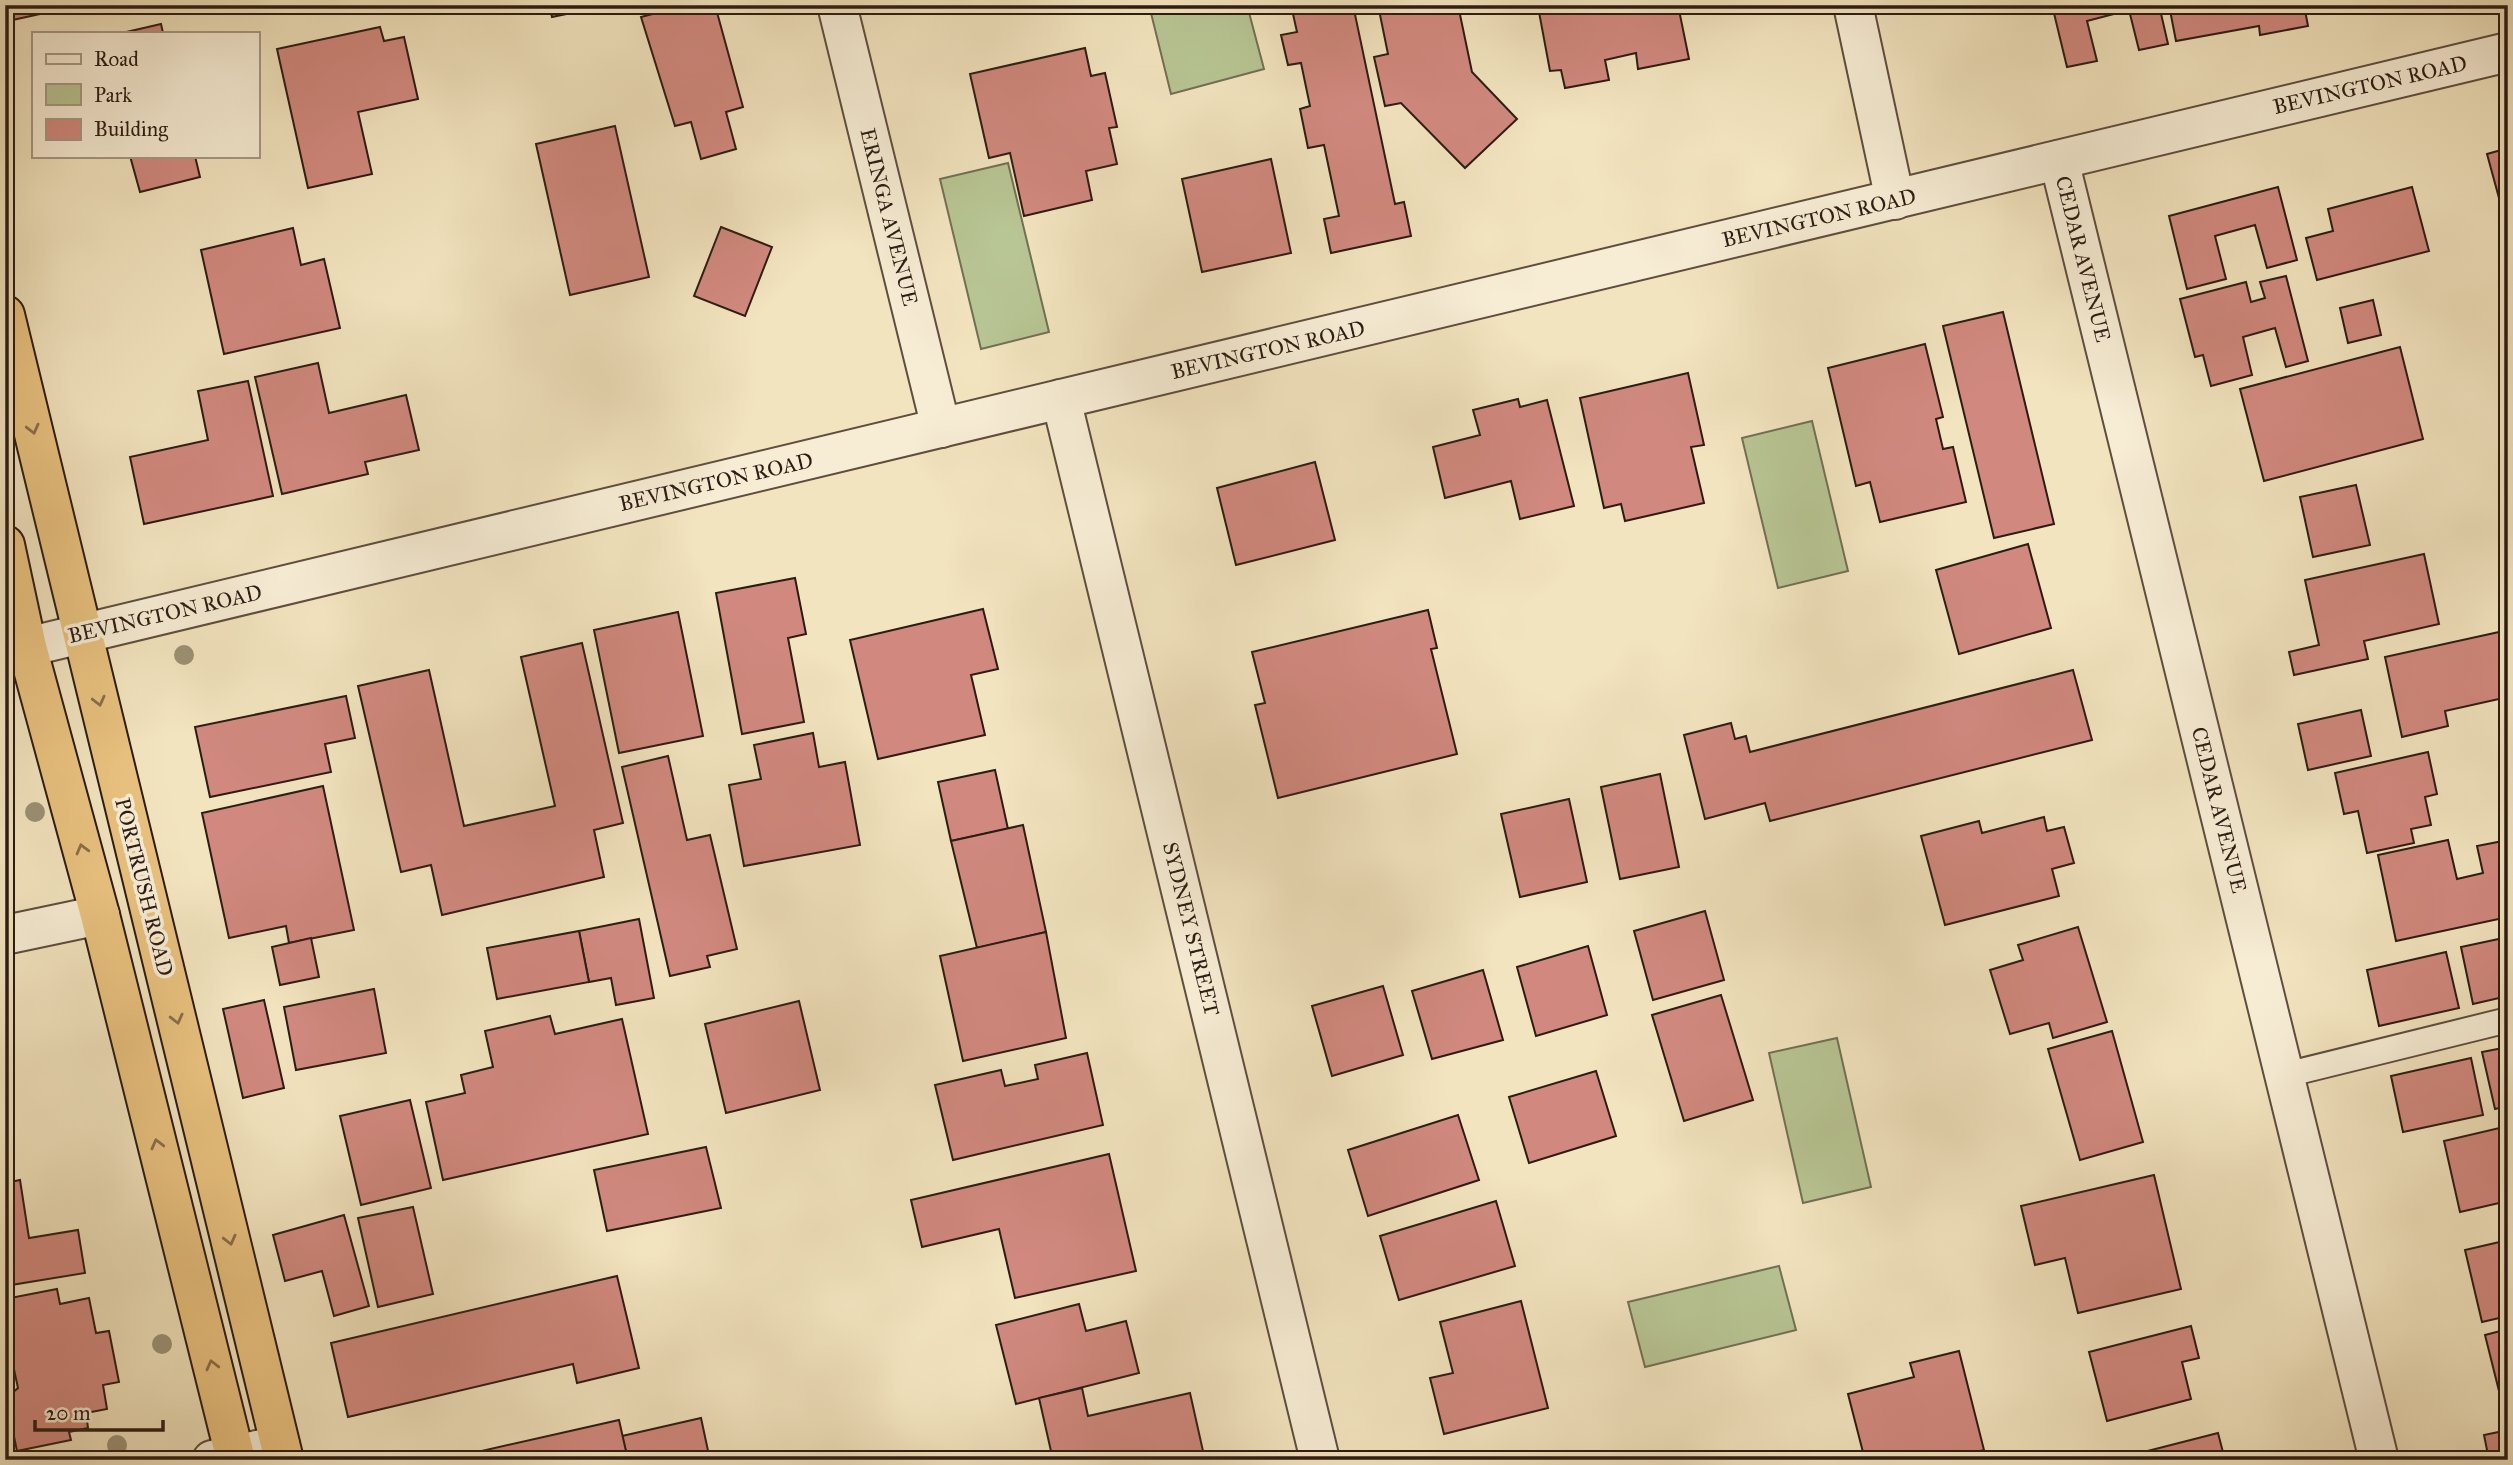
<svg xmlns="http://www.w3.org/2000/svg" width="2513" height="1465" viewBox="0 0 2513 1465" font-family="'IM FELL Great Primer',serif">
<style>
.green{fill:#b8c594;stroke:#727054;stroke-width:2}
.building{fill:#d1897f;stroke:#2c1c13;stroke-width:2}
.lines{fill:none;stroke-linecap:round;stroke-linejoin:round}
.lane-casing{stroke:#5e4e3e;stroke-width:28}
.street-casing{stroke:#5e4e3e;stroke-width:42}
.highway-casing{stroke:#2c1c13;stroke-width:42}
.lane{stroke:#f7edd5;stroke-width:24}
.street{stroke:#f7edd5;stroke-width:38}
.highway{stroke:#e9c280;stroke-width:38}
.tree{fill:#9c9276}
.oneway{stroke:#8a6f4a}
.labels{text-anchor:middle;stroke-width:7;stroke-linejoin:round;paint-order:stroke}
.street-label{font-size:21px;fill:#2c1c13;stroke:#f7edd5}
</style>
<rect width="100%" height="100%" fill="#f2e4bf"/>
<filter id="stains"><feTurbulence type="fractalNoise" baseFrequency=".00286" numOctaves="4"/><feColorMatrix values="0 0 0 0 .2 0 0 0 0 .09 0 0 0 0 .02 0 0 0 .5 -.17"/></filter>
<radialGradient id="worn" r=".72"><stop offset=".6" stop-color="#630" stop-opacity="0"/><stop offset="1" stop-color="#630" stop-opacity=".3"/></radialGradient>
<g class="green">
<path d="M1149,5H1247L1264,69L1171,94Z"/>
<path d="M1008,163L1049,332L981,349L940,179Z"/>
<path d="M1812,421L1848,571L1778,588L1742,438Z"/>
<path d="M1837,1038L1871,1187L1803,1203L1769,1053Z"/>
<path d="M1779,1266L1796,1330L1645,1367L1628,1302Z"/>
</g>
<g class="building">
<path d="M5,5H81L8,21Z"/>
<path d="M502,5H540L503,12Z"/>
<path d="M549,5H609L552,17Z"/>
<path d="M687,5H715L743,107L726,112L736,149L701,159L691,122L675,126L641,17Z"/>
<path d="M1291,5H1353L1395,204L1404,202L1411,236L1331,253L1324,219L1339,216L1324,145L1308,148L1300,109L1310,106L1301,63L1288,65L1281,35L1297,32Z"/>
<path d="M1378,5H1458L1472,72L1517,119L1465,168L1401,103L1385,106L1374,57L1388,54Z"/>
<path d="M1549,5H1678L1689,59L1638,69L1636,53L1605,60L1609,80L1565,88L1561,70L1550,71L1539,12L1550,10Z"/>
<path d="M2052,5H2159L2168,44L2139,50L2129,10L2087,21L2097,61L2067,67Z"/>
<path d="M2169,5H2304L2308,26L2260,35L2259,26L2176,41Z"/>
<path d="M161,24L163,33H122Z"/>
<path d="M380,27L384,41L404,37L418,99L358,112L372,174L308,188L277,49Z"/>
<path d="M1085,48L1091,76L1105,73L1117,127L1109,128L1117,164L1086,171L1092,200L1024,216L1010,153L989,158L970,74Z"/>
<path d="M615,126L649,277L570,295L536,144Z"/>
<path d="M2508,148V231L2487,154Z"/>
<path d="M130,156H195L200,177L140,192Z"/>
<path d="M1271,159L1291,253L1202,272L1182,179Z"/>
<path d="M2278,187L2297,260L2267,268L2255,225L2215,236L2226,279L2187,289L2169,216Z"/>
<path d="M2412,187L2429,251L2317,280L2306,238L2333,231L2328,209Z"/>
<path d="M721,227L772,247L745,316L694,296Z"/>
<path d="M293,228L301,265L324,259L340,328L224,354L201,250Z"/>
<path d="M2286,276L2308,361L2286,367L2275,328L2243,337L2252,375L2211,386L2203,355L2195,357L2180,299L2246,282L2251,302L2265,298L2260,282Z"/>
<path d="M2373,300L2381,335L2348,343L2340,308Z"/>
<path d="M2003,312L2054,524L1994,538L1943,326Z"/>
<path d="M1925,344L1943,417L1936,419L1943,449L1953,447L1966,502L1880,522L1870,482L1856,486L1828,368Z"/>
<path d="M2400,347L2423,439L2264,481L2240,389Z"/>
<path d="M318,363L329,413L406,395L419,450L365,462L368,474L282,494L255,377Z"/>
<path d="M1688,373L1704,445L1691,447L1704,503L1625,521L1621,504L1604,508L1580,398Z"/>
<path d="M248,381L273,496L144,524L130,457L208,440L198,391Z"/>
<path d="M1518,399L1520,407L1547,400L1574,506L1520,519L1511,481L1445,498L1433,447L1480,435L1473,410Z"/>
<path d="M1315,462L1335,540L1236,565L1217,488Z"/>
<path d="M2356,485L2370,545L2313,557L2300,497Z"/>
<path d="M2028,544L2051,628L1959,654L1936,570Z"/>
<path d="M2424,554L2439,624L2364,641L2368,659L2294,675L2289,652L2319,645L2305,580Z"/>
<path d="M795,578L806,634L788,638L804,722L742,734L716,593Z"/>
<path d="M983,609L998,669L971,675L985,735L878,759L850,640Z"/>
<path d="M1428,610L1437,648L1431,649L1457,754L1278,798L1255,705L1265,703L1252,652Z"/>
<path d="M678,612L703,736L619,753L594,630Z"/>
<path d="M2508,630V697L2445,711L2448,726L2402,737L2385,657Z"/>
<path d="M582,643L623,823L594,830L604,877L442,915L431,865L401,872L358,686L429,670L464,826L555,806L521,657Z"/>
<path d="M2073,670L2092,740L1770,821L1765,803L1705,819L1684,735L1731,723L1735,739L1746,736L1750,752Z"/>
<path d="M346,696L355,738L325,744L331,772L210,797L195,727Z"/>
<path d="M2361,710L2371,756L2308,770L2298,724Z"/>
<path d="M813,733L819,767L845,762L860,845L744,866L729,785L761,779L754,745Z"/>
<path d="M2428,752L2437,794L2425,797L2431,825L2411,829L2414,843L2367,853L2358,811L2344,814L2335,773Z"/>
<path d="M668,756L687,840L710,835L737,949L707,956L710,967L670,976L622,767Z"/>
<path d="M995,770L1008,829L951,841L938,782Z"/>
<path d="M1660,774L1679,867L1620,879L1601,787Z"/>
<path d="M323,786L354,930L289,943L286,926L229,938L202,813Z"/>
<path d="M1569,799L1587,882L1520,897L1501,814Z"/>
<path d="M2044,817L2047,831L2064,827L2074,863L2052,869L2059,896L1945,925L1921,836L1979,821L1982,833Z"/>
<path d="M1023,825L1046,932L977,948L951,841Z"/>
<path d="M2448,840L2457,879L2483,873L2477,846L2508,840V917L2396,941L2378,855Z"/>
<path d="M1705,911L1724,980L1653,1000L1634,931Z"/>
<path d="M639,919L654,998L616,1005L611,978L589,982L579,931Z"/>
<path d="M2078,927L2107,1022L2053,1038L2049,1023L2010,1034L1990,970L2023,960L2018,945Z"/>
<path d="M579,931L589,982L497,999L487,948Z"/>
<path d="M1046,932L1066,1038L963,1061L940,956Z"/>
<path d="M2508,937V996L2473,1004L2461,947Z"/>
<path d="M311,938L319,977L280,985L272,947Z"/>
<path d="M1588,946L1607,1015L1536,1036L1517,967Z"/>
<path d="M2446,952L2459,1008L2379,1026L2367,970Z"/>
<path d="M1483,970L1503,1040L1432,1059L1412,991Z"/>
<path d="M1383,986L1403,1055L1332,1076L1312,1006Z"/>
<path d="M374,989L386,1053L296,1070L284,1007Z"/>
<path d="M1721,995L1753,1100L1684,1121L1652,1015Z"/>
<path d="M264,1000L284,1088L243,1098L223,1009Z"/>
<path d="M799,1001L820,1090L726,1113L705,1024Z"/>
<path d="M550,1016L555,1034L622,1019L648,1134L443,1180L426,1102L465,1093L461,1075L493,1067L485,1031Z"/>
<path d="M2112,1031L2143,1142L2080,1160L2048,1049Z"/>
<path d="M2508,1047V1106L2495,1109L2482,1052Z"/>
<path d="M1087,1053L1103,1125L953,1160L935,1085L1001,1070L1005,1086L1038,1079L1035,1065Z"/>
<path d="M2471,1058L2483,1115L2403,1132L2391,1076Z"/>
<path d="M1596,1071L1616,1136L1529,1163L1509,1097Z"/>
<path d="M410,1100L431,1188L361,1205L340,1116Z"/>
<path d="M1458,1115L1479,1180L1368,1216L1348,1150Z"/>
<path d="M2508,1126V1201L2460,1212L2444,1141Z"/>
<path d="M706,1147L721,1208L607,1231L594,1170Z"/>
<path d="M1109,1154L1136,1271L1015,1298L999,1229L922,1247L911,1200Z"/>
<path d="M2154,1175L2181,1289L2078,1313L2065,1258L2035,1265L2021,1206Z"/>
<path d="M20,1180L29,1238L78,1230L85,1273L5,1286V1183Z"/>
<path d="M1496,1201L1515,1266L1399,1300L1380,1236Z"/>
<path d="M413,1207L433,1294L378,1307L358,1218Z"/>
<path d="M344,1215L369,1306L334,1316L322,1271L285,1281L273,1235Z"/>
<path d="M2508,1240V1316L2482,1322L2465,1250Z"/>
<path d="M617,1276L639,1368L577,1383L573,1364L348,1417L331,1343Z"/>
<path d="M57,1289L60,1304L89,1298L96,1333L109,1331L119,1382L103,1385L107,1409L86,1413L88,1428L69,1432L71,1440L17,1451L6,1398L18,1388L9,1346L5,1345V1299Z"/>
<path d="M1521,1301L1548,1408L1444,1434L1430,1378L1453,1373L1440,1322Z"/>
<path d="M1079,1304L1086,1331L1126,1321L1139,1373L1016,1404L996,1325Z"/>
<path d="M2191,1326L2199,1358L2182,1362L2191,1399L2107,1421L2089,1352Z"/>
<path d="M2508,1329V1406L2503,1407L2485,1335Z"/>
<path d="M1959,1351L1984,1450L1946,1460H1865L1848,1394L1914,1377L1910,1363Z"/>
<path d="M1082,1388L1088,1416L1190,1393L1205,1460H1053L1039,1398Z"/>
<path d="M701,1418L710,1460H628L622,1436Z"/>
<path d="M619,1420L628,1460H478L477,1452Z"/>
<path d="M2508,1430V1460H2489L2484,1435Z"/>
<path d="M2218,1433L2225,1460H2116V1459Z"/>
<path d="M477,1452L478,1460H443Z"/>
</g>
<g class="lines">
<g class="lane-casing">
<path id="lane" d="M2285,1075L2508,1020"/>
</g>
<g class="street-casing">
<g id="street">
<path d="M837,5L941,428"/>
<path d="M1853,5L1895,200"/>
<path d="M2059,160L2379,1460"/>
<path d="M1061,399L1320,1460"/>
<path d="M27,647L2508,52"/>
<path d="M5,935L100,915"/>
<path d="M212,1460L280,1445"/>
</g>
</g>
<g class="highway-casing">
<g id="highway">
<path d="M5,315L284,1460"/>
<path d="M5,545L27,647L100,915L236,1460"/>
</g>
</g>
<use href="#lane" class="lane"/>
<use href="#street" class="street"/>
<use href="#highway" class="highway"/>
</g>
<g class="tree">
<circle cx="184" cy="655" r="10"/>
<circle cx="35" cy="812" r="10"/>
<circle cx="162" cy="1344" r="10"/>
<circle cx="117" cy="1445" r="10"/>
</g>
<defs><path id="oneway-chevron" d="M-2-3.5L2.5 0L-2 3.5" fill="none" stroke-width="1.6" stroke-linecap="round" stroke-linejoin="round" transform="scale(1.75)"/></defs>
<g class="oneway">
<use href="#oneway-chevron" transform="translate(33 429) rotate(76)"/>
<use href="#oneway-chevron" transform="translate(99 701) rotate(76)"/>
<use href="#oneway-chevron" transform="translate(82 849) rotate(-105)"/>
<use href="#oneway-chevron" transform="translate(177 1019) rotate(76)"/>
<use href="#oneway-chevron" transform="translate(157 1144) rotate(-104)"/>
<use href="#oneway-chevron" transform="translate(230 1240) rotate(76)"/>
<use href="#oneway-chevron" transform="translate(212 1365) rotate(-104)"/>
</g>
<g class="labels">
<g class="street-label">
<text transform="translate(2370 85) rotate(-13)" y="7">BEVINGTON ROAD</text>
<text transform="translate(889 217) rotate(76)" y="7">ERINGA AVENUE</text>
<text transform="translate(1819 218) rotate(-13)" y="7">BEVINGTON ROAD</text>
<text transform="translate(2083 259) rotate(76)" y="7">CEDAR AVENUE</text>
<text transform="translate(1268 350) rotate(-13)" y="7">BEVINGTON ROAD</text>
<text transform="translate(716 482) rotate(-13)" y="7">BEVINGTON ROAD</text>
<text transform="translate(165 614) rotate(-13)" y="7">BEVINGTON ROAD</text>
<text transform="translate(2219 810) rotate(76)" y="7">CEDAR AVENUE</text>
<text transform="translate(144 887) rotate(76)" y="7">PORTRUSH ROAD</text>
<text transform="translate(1191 929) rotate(76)" y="7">SYDNEY STREET</text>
</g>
</g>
<rect width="2513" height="1465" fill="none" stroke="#f2e4bf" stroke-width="28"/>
<rect x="7" y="7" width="2499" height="1451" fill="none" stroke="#2c1c13" stroke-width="3.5"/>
<rect x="14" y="14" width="2485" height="1437" fill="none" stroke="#2c1c13" stroke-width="2"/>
<rect x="32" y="32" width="228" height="126" fill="#f7edd5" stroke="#a69987" stroke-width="2"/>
<rect x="46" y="54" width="35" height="10" fill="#f7edd5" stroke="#a69987" stroke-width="2"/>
<text x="94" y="66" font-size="21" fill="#2c1c13">Road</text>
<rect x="46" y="84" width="35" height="21" fill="#b8c594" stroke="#a69987" stroke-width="2"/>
<text x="94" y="102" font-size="21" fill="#2c1c13">Park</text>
<rect x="46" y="119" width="35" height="21" fill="#d1897f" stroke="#a69987" stroke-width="2"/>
<text x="94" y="136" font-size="21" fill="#2c1c13">Building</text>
<path d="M35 1420v10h128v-10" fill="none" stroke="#2c1c13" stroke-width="3.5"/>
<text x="46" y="1420" font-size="21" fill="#2c1c13" stroke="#f7edd5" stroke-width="5" paint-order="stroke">20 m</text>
<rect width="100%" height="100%" filter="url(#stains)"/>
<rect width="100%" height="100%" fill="url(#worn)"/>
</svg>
